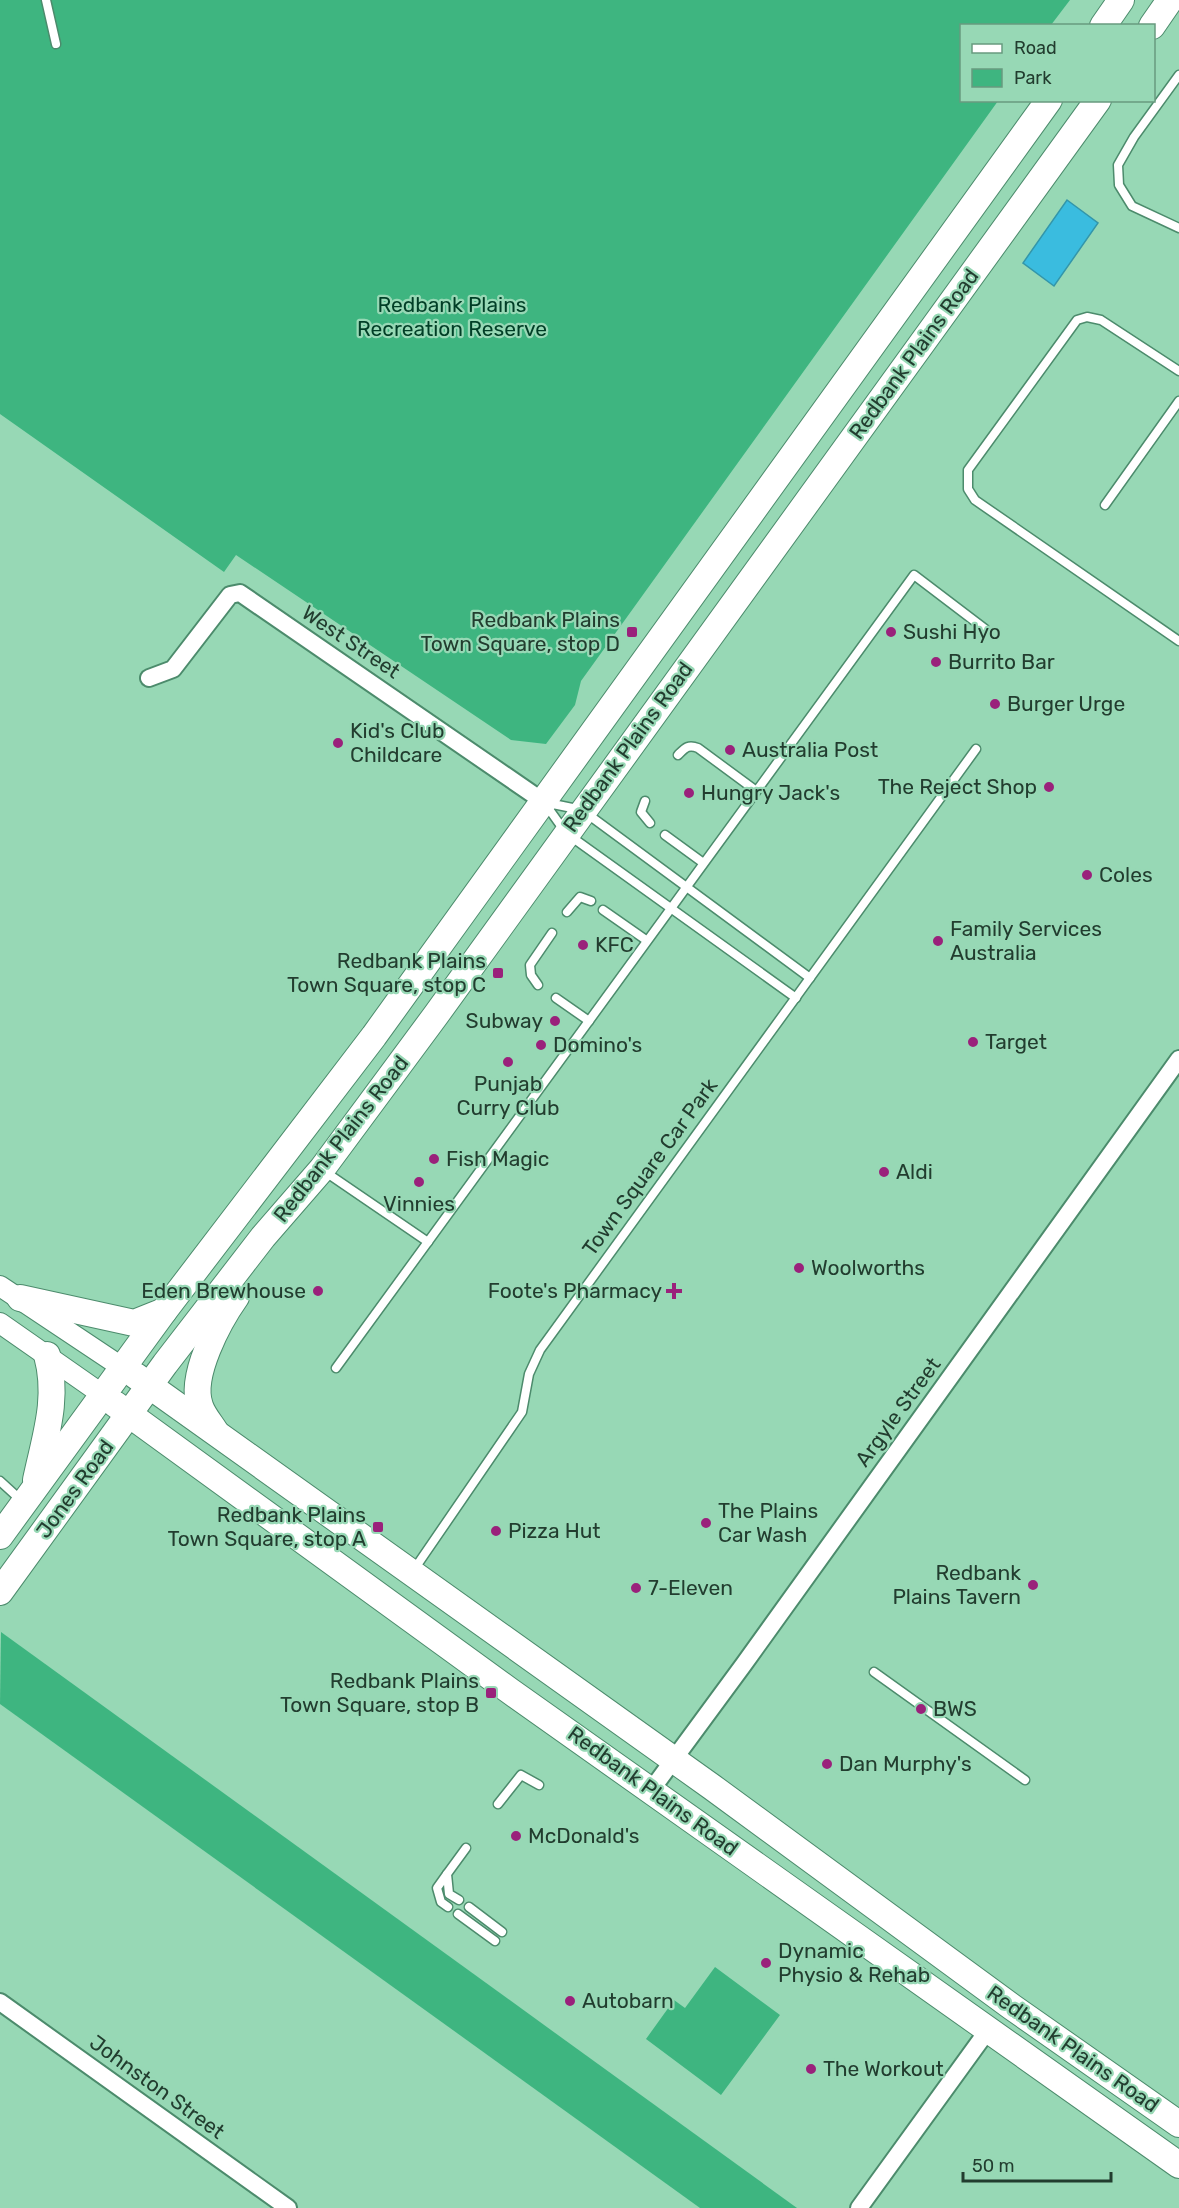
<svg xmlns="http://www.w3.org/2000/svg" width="1179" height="2208" viewBox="0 0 1179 2208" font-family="Rubik,sans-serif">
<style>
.green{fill:#3eb580}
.water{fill:#3abcdf;stroke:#3396aa;stroke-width:1.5}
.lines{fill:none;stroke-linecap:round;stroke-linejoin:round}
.service-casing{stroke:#4c8b6c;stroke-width:11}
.minor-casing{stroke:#4c8b6c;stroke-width:20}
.tertiary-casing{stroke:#4c8b6c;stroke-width:22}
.primary-casing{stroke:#4c8b6c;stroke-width:28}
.service{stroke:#fff;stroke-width:8}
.minor{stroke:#fff;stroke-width:16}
.tertiary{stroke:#fff;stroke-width:20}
.primary{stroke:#fff;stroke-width:26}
.poi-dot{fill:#9a217b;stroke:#97d8b5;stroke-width:2}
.labels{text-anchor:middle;stroke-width:4.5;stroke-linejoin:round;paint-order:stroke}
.park-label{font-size:21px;fill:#003e26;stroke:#97d8b5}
.street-label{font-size:21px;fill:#223d2f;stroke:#97d8b5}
.poi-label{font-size:21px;fill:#223d2f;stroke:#97d8b5;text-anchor:start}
</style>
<rect width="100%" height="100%" fill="#97d8b5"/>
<g class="green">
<path d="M0,0H1070L1051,25L962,26V100L998,101L581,681L575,705L546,744L511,740L236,555L224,572L0,414Z"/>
<path d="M1,1632L797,2208H700L0,1704Z"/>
<path d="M715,1967L780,2015L721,2095L646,2039L674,2000L685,2008Z"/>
</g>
<path class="water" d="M1067,200L1098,223L1054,286L1023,263Z"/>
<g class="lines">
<g class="service-casing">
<g id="service">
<path d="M46,0L56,44"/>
<path d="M1179,75L1134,137L1118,165L1119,185L1132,206L1179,228"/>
<path d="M1179,371L1101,320L1087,317L1077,320L968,470V489L975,500L1179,641"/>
<path d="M1105,505L1179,401"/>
<path d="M678,755C685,748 688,744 698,748L755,790"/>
<path d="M645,801L641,812L650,823"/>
<path d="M548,803L582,810L810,978"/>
<path d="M546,805L566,833L796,998"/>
<path d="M665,835L702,862"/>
<path d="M603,910L646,940"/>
<path d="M567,912L580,897L591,901"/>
<path d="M538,985L531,975L530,965L552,933"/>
<path d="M556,998L589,1021"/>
<path d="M324,1171L428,1242"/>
<path d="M336,1368L914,575L985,629"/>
<path d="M0,1481L23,1502"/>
<path d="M413,1571L522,1412L529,1374L540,1350L976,749"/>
<path d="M874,1672L1025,1780"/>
<path d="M498,1804L521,1775L539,1785"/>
<path d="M447,1874L437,1888L441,1902L448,1907"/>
<path d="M459,1900L449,1894L447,1874L466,1848"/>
<path d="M469,1907L502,1932"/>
<path d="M458,1914L495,1941"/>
</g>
</g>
<g class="minor-casing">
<g id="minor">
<path d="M149,678L173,669L230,595L240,593L544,802"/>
<path d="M652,1789L744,1664L1179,1059"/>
<path d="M0,2002L288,2208"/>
<path d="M859,2208L988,2030"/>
</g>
</g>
<g class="tertiary-casing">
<g id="tertiary">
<path d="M0,1286L123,1368"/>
<path d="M0,1323L103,1395"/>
</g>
</g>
<g class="primary-casing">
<g id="primary">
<path d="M1103,26L1121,0"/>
<path d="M1152,26L1170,0"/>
<path d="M20,1298L134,1323L164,1311"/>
<path d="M136,1376L712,1787L1012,2007L1179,2124"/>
<path d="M115,1404L510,1691L1179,2165"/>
<path d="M215,1431C210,1423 203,1415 200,1406C189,1376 219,1321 236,1297"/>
<path d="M36,1480C45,1437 59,1399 47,1355"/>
<path d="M0,1536L164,1311L374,1036L1049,100"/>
<path d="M0,1592L165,1364L263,1237L322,1169L436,1015L1098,100"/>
</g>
</g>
<use href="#service" class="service"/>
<use href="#minor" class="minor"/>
<use href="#tertiary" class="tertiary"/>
<use href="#primary" class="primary"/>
</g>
<g class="poi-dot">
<rect x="626" y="626" width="12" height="12" rx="3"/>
<circle cx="891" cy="632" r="6"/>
<circle cx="936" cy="662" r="6"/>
<circle cx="995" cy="704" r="6"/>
<circle cx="338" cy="743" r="6"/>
<circle cx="730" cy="750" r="6"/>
<circle cx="1049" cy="787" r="6"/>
<circle cx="689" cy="793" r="6"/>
<circle cx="1087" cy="875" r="6"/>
<circle cx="938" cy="941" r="6"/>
<circle cx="583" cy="945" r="6"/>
<rect x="492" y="967" width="12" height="12" rx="3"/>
<circle cx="555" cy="1021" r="6"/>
<circle cx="973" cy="1042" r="6"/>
<circle cx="541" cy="1045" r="6"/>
<circle cx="508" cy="1062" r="6"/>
<circle cx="434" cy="1159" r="6"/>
<circle cx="884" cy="1172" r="6"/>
<circle cx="419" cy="1182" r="6"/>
<circle cx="799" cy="1268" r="6"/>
<circle cx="318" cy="1291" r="6"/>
<path d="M671 1282h6v6h6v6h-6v6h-6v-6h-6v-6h6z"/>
<circle cx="706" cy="1523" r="6"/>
<rect x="372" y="1521" width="12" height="12" rx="3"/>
<circle cx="496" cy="1531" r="6"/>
<circle cx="1033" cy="1585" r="6"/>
<circle cx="636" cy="1588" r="6"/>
<rect x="485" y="1687" width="12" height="12" rx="3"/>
<circle cx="921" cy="1709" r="6"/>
<circle cx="827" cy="1764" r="6"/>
<circle cx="516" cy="1836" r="6"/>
<circle cx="766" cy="1963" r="6"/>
<circle cx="570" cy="2001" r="6"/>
<circle cx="811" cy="2069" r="6"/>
</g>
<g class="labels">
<g class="park-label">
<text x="452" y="312">Redbank Plains<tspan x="452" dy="24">Recreation Reserve</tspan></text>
</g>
<g class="street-label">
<text transform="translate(914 354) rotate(-54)" y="7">Redbank Plains Road</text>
<text transform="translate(351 642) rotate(34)" y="7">West Street</text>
<text transform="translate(628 747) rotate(-54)" y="7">Redbank Plains Road</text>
<text transform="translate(341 1139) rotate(-52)" y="7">Redbank Plains Road</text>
<text transform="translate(650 1167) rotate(-54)" y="7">Town Square Car Park</text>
<text transform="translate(898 1412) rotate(-54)" y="7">Argyle Street</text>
<text transform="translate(75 1489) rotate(-54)" y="7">Jones Road</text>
<text transform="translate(653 1791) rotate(36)" y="7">Redbank Plains Road</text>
<text transform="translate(1073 2049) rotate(35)" y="7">Redbank Plains Road</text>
<text transform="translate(157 2087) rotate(36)" y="7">Johnston Street</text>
</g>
<g class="poi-label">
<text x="620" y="627" text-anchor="end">Redbank Plains<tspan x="620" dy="24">Town Square, stop D</tspan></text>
<text x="903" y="639">Sushi Hyo</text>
<text x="948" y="669">Burrito Bar</text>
<text x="1007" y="711">Burger Urge</text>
<text x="350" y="738">Kid's Club<tspan x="350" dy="24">Childcare</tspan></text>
<text x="742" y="757">Australia Post</text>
<text x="1037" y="794" text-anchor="end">The Reject Shop</text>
<text x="701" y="800">Hungry Jack's</text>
<text x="1099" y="882">Coles</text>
<text x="950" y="936">Family Services<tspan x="950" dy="24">Australia</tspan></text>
<text x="595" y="952">KFC</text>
<text x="486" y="968" text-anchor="end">Redbank Plains<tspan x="486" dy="24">Town Square, stop C</tspan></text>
<text x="543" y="1028" text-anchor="end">Subway</text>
<text x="985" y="1049">Target</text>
<text x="553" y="1052">Domino's</text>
<text x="508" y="1091" text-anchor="middle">Punjab<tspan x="508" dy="24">Curry Club</tspan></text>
<text x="446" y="1166">Fish Magic</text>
<text x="896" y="1179">Aldi</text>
<text x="419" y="1211" text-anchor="middle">Vinnies</text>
<text x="811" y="1275">Woolworths</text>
<text x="306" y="1298" text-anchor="end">Eden Brewhouse</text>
<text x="662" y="1298" text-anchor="end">Foote's Pharmacy</text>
<text x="718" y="1518">The Plains<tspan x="718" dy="24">Car Wash</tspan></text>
<text x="366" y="1522" text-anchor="end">Redbank Plains<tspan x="366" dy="24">Town Square, stop A</tspan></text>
<text x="508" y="1538">Pizza Hut</text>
<text x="1021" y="1580" text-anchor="end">Redbank<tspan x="1021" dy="24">Plains Tavern</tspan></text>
<text x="648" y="1595">7-Eleven</text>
<text x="479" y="1688" text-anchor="end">Redbank Plains<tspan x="479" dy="24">Town Square, stop B</tspan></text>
<text x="933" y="1716">BWS</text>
<text x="839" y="1771">Dan Murphy's</text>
<text x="528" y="1843">McDonald's</text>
<text x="778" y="1958">Dynamic<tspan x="778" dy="24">Physio &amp; Rehab</tspan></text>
<text x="582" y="2008">Autobarn</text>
<text x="823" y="2076">The Workout</text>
</g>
</g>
<rect x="960" y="24" width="195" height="78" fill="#97d8b5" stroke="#689a7f" stroke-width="1.5"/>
<rect x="972" y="44" width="30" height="9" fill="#ffffff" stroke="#689a7f" stroke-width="1.5"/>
<text x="1014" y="54" font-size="18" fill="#223d2f">Road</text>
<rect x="972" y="69" width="30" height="18" fill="#3eb580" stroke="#689a7f" stroke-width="1.5"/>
<text x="1014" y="84" font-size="18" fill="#223d2f">Park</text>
<path d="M963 2172v9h148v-9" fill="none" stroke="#223d2f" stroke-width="3"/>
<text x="972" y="2172" font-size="18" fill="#223d2f" stroke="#97d8b5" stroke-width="4.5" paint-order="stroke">50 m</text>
</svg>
